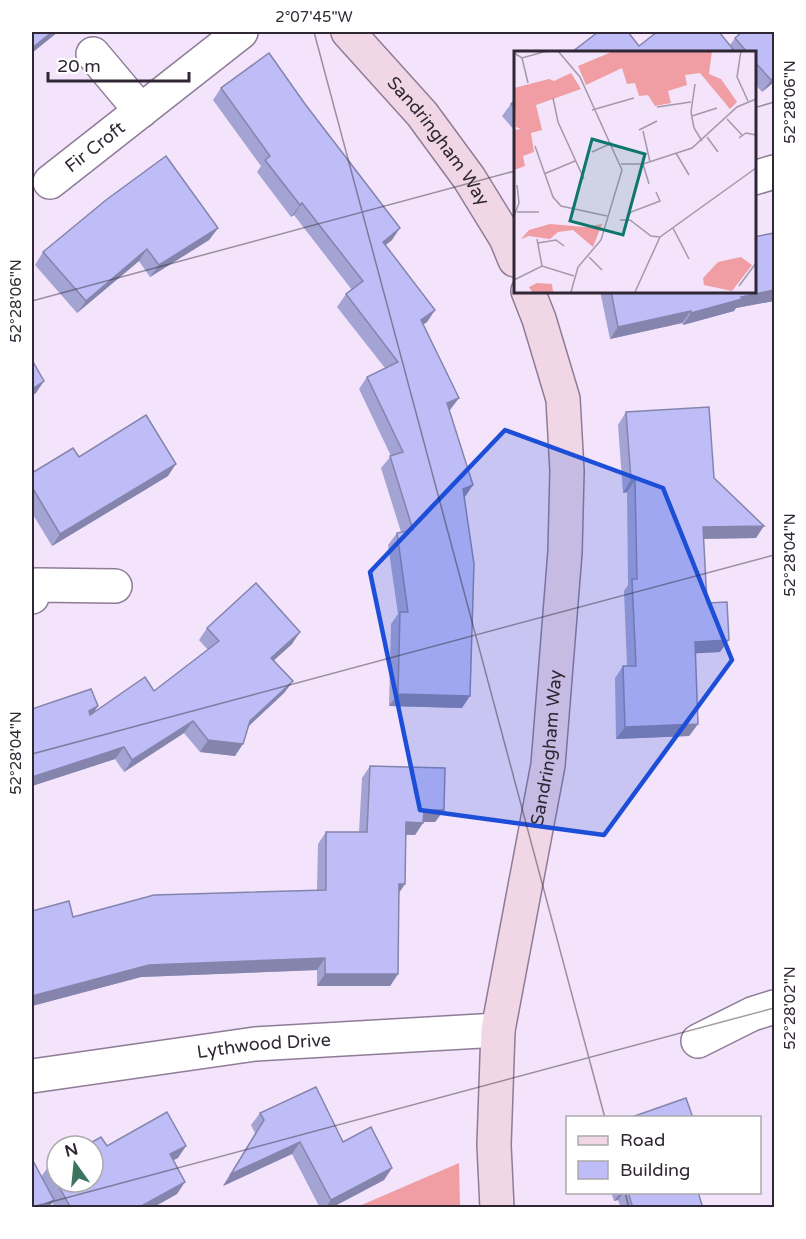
<svg xmlns="http://www.w3.org/2000/svg" width="806" height="1239" viewBox="0 0 806 1239" font-family="'Varela Round',sans-serif">
<style>
.green{fill:#f09da3}
.lines{fill:none;stroke-linecap:round;stroke-linejoin:round}
.street-casing{stroke:#8e7c97;stroke-width:36}
.secondary-casing{stroke:#8e7c97;stroke-width:36}
.street{stroke:#fff;stroke-width:33}
.secondary{stroke:#f1d6e6;stroke-width:33}
.wall{fill:#a3a3d4}
.shaded-wall{fill:#8584ad}
.building{fill:#bebdf7;stroke:#8584ad;stroke-width:1.5}
.marked{fill:#1d4ed8;fill-opacity:0.2;stroke:#1d4ed8;stroke-width:4.5;stroke-linejoin:round}
.ticks{fill:none;stroke:#2f2733;stroke-width:1.5;stroke-opacity:0.45}
.labels{text-anchor:middle;stroke-width:4.5;stroke-linejoin:round;paint-order:stroke}
.street-label{font-size:18px;fill:#2f2733;stroke:#fff}
.inset-road{fill:none;stroke:#a598ab;stroke-width:1.5}
.view{fill:#0f766e;fill-opacity:0.15;stroke:#0f766e;stroke-width:3}
.inset-edge{fill:none;stroke:#2f2733;stroke-width:3}
.neatline{fill:none;stroke:#2f2733;stroke-width:2}
.ticks-label{font-size:15px;text-anchor:middle;fill:#2f2733}
</style>
<rect width="100%" height="100%" fill="#f3e3fb"/>
<path class="green" d="M459,1163L460,1207H357Z"/>
<g class="lines">
<g class="street-casing">
<g id="street">
<path d="M93,54L141,111"/>
<path d="M754,178L774,172"/>
<path id="s1" d="M50,182L241,32"/>
<path d="M32,597L36,585L115,586"/>
<path d="M698,1041L752,1014L774,1007"/>
<path id="s2" d="M32,1076L255,1044L498,1030"/>
</g>
</g>
<g class="secondary-casing">
<g id="secondary">
<path id="s3" d="M348,32L422,114L469,178L506,238L515,260"/>
<path id="s4" d="M497,1208L494,1145L498,1030L548,765L565,552L567,471L563,399L539,319L528,291"/>
</g>
</g>
<use href="#street" class="street"/>
<use href="#secondary" class="secondary"/>
</g>
<g class="wall">
<path d="M774,32V82L762,92L753,82V52H572L639,46L730,45L735,38Z"/>
<path d="M221,88L392,240L385,245L435,310L427,322L423,324L459,398L449,410L465,497L462,708L389,706L391,624L398,614L388,545L397,533L401,532L381,468L391,456L359,389L367,377L385,368L337,307L346,294L352,290L294,215L291,217L257,172L261,166L213,100Z"/>
<path d="M515,100V131L502,116L511,104Z"/>
<path d="M218,228L209,240L150,277L139,261L77,313L35,265L43,252Z"/>
<path d="M774,233V301L736,308L734,311L683,325L682,323L610,339L600,291H753Z"/>
<path d="M626,412L714,478L756,538L703,539L707,603L720,652L695,653L698,724L689,736L616,739L615,678L623,666H627L624,591L628,585L627,492L623,493L618,425Z"/>
<path d="M79,457L168,476L52,546L32,513V473Z"/>
<path d="M207,628L292,644L274,660L293,681L284,693L248,727L235,756L200,752L184,733L124,772L115,759L32,786V709L98,706L94,712L154,691L208,650L199,640Z"/>
<path d="M370,766L444,810L435,822H423L415,835H406L399,894L398,974L390,986H317V970L141,977L32,1006V911L73,917L317,890L318,844L326,832H359L362,778Z"/>
<path d="M260,1113L343,1142L392,1168L384,1180L331,1208H320L292,1154L223,1186L255,1133L251,1125Z"/>
<path d="M107,1146L178,1158L173,1160L177,1194L152,1208H55L52,1202L49,1208H32L41,1177L48,1167Z"/>
<path d="M611,1192H698L703,1208H621L618,1200L614,1201Z"/>
</g>
<g class="shaded-wall">
<path d="M52,32H58L32,53V48Z"/>
<path d="M774,77V82L762,92L771,80Z"/>
<path d="M302,203L294,215L291,217L300,205Z"/>
<path d="M218,228L209,240L150,277L159,265Z"/>
<path d="M400,228L392,240L374,254L383,242Z"/>
<path d="M147,249L139,261L77,313L86,301Z"/>
<path d="M774,290V301L736,308L734,311L683,325L691,313L741,297Z"/>
<path d="M435,310L427,322L413,332L421,320Z"/>
<path d="M691,311L682,323L610,339L618,327Z"/>
<path d="M44,381L36,393L32,396V389Z"/>
<path d="M459,398L450,410L439,415L447,403Z"/>
<path d="M176,464L168,476L52,546L60,534Z"/>
<path d="M631,480H635L627,492L623,493Z"/>
<path d="M473,485L465,497L454,501L463,489Z"/>
<path d="M764,526L756,538L694,539L703,527Z"/>
<path d="M300,632L292,644L263,670L271,658Z"/>
<path d="M729,640L720,652L686,654L695,642Z"/>
<path d="M293,681L284,693L241,733L250,721Z"/>
<path d="M398,694L470,696L462,708L389,706Z"/>
<path d="M98,706L90,718L89,711Z"/>
<path d="M193,721L184,733L124,772L132,760Z"/>
<path d="M698,724L689,736L616,739L625,727Z"/>
<path d="M208,740L243,744L235,756L200,752Z"/>
<path d="M124,747L115,759L32,786V777Z"/>
<path d="M424,810H444L435,822H415Z"/>
<path d="M406,822L423,823L415,835L397,834Z"/>
<path d="M399,884H405L397,896Z"/>
<path d="M325,958L317,970L141,977L32,1006V996L149,965Z"/>
<path d="M325,974H398L390,986H317Z"/>
<path d="M300,1142L292,1154L223,1186L231,1174Z"/>
<path d="M186,1146L178,1158L161,1166L170,1154Z"/>
<path d="M392,1168L384,1180L331,1208H325L331,1200Z"/>
<path d="M185,1182L177,1194L152,1208H138Z"/>
<path d="M621,1192H624L618,1200L614,1201Z"/>
<path d="M54,1200L49,1208H40Z"/>
</g>
<g class="building">
<path d="M32,32H52L32,48Z"/>
<path d="M598,32H628L639,46L657,32H719L733,49L728,52H572Z"/>
<path d="M742,32H774V77L771,80L753,60V52H747L735,38Z"/>
<path d="M269,53L305,104L400,228L383,242L435,310L421,320L459,398L447,403L473,485L463,489L474,564L470,696L398,694L400,612H408L397,533L413,530L390,456L403,452L367,377L398,362L346,294L363,281L302,203L300,205L265,160L270,156L221,88Z"/>
<path d="M515,100V109L511,104Z"/>
<path d="M166,156L218,228L159,265L147,249L86,301L43,252L106,200Z"/>
<path d="M774,233V290L741,297L742,299L691,313V311L618,327L611,291H753V237Z"/>
<path d="M32,360L44,381L32,389Z"/>
<path d="M709,407L714,478L764,526L703,527L707,603L727,602L729,640L695,642L698,724L625,727L623,666H636L632,579H637L635,480H631L626,412Z"/>
<path d="M146,415L176,464L60,534L32,487V473L73,448L79,457Z"/>
<path d="M256,583L300,632L271,658L293,681L250,721L243,744L208,740L193,721L132,760L124,747L32,777V709L91,689L98,706L89,711L90,715L145,677L154,691L219,641L207,628Z"/>
<path d="M370,766L445,768L444,810H424L423,823L406,822L405,884H399L398,974H325V958L149,965L32,996V911L69,901L73,917L154,895L326,890V832H367Z"/>
<path d="M316,1087L343,1142L371,1127L392,1168L331,1200L300,1142L231,1174L264,1120L260,1113Z"/>
<path d="M686,1098L693,1118H629Z"/>
<path d="M167,1112L186,1146L170,1154L185,1182L138,1208H71L48,1167L57,1162V1182H93V1146H85L101,1137L107,1146Z"/>
<path d="M32,1159L54,1200L40,1208H32Z"/>
<path d="M628,1192H698L703,1208H633Z"/>
</g>
<path class="marked" d="M505,430L663,488L732,660L604,835L420,810L370,572Z"/>
<path class="ticks" d="M314,32L605,1118M754,108L774,102M32,301L515,171M32,754L774,555M625,1192L629,1208M32,1207L774,1008"/>
<g class="labels">
<g class="street-label">
<text dy="6" stroke="none"><textPath href="#s3" startOffset="142">Sandringham Way</textPath></text>
<text dy="6" stroke="none"><textPath href="#s1" startOffset="57">Fir Croft</textPath></text>
<text dy="6" stroke="none"><textPath href="#s4" startOffset="465">Sandringham Way</textPath></text>
<text dy="6" stroke="none"><textPath href="#s2" startOffset="234">Lythwood Drive</textPath></text>
</g>
</g>
<g transform="translate(514 51)">
<rect width="242" height="242" fill="#f3e3fb"/>
<path d="M100,0H198L195,23L207,28L223,51L216,58L186,22L171,24L173,34L154,40L157,52L141,55L134,44L125,45L121,32L113,33L108,17L72,34L64,15ZM57,22L67,38L22,54L28,79L17,82L20,101L9,105L11,115L0,119V79L7,78L2,76L0,37L35,28L40,30ZM36,173L71,176L88,173L79,196L59,179L44,181L36,188L15,185L7,188L15,179ZM227,206L238,214L218,240L190,234L189,227L204,211ZM23,232L38,233L39,241H18L15,236Z" fill="#f09da3"/>
<path class="inset-road" d="M44,0L66,26L108,119L87,189L64,216L57,241M227,0L223,26L234,50M0,2L8,7L33,0M8,7L14,32M181,33L177,61L180,77L188,90M39,47L44,71L70,128M143,56L177,51M78,59L120,47M178,65L203,57M213,68L228,84M125,79L143,70M129,80L136,111M193,86L204,101M225,87L232,82L242,84M21,95L39,146L47,155L93,165M78,101L98,92M162,102L175,124M107,113H129L178,97L223,56L242,48M129,113L135,133M30,123L61,110M3,161H25M0,165L5,152L3,134M113,168L117,161L146,150L142,141M106,169H116L137,185L146,186M159,177L175,208M23,188L28,215M24,192L42,189L50,195M75,206L88,219M0,229L28,215L60,225M225,235L242,212M121,241L146,186L242,117"/>
<path class="view" d="M78,88L131,103L109,184L56,170Z"/>
<rect width="242" height="242" class="inset-edge"/>
</g>
<rect width="806" height="1239" fill="none" stroke="#ffffff" stroke-width="66"/>
<rect x="566" y="1116" width="195" height="78" fill="#ffffff" stroke="#aca9ad" stroke-width="1.5"/>
<rect x="578" y="1136" width="30" height="9" fill="#f1d6e6" stroke="#aca9ad" stroke-width="1.5"/>
<text x="620" y="1146" font-size="18" fill="#2f2733">Road</text>
<rect x="578" y="1161" width="30" height="18" fill="#bebdf7" stroke="#aca9ad" stroke-width="1.5"/>
<text x="620" y="1176" font-size="18" fill="#2f2733">Building</text>
<g transform="translate(75 1164) rotate(345)"><circle r="28" fill="#ffffff" stroke="#aca9ad" stroke-width="1.5"/>
<path d="M0-4.5L10 22L0 15L-10 22Z" fill="#3b755e"/>
<text y="-9" font-size="16" font-weight="bold" text-anchor="middle" fill="#2f2733">N</text>
</g>
<path d="M48 72v9h141v-9" fill="none" stroke="#2f2733" stroke-width="3"/>
<text x="57" y="72" font-size="18" fill="#2f2733" stroke="#ffffff" stroke-width="4.5" paint-order="stroke">20 m</text>
<rect x="33" y="33" width="740" height="1173" class="neatline"/>
<g class="ticks-label">
<text x="314" y="22">2°07'45"W</text>
<text transform="translate(790 102) rotate(-90)" y="5">52°28'06"N</text>
<text transform="translate(16 301) rotate(-90)" y="5">52°28'06"N</text>
<text transform="translate(790 555) rotate(-90)" y="5">52°28'04"N</text>
<text transform="translate(16 753) rotate(-90)" y="5">52°28'04"N</text>
<text transform="translate(790 1008) rotate(-90)" y="5">52°28'02"N</text>
</g>
</svg>
